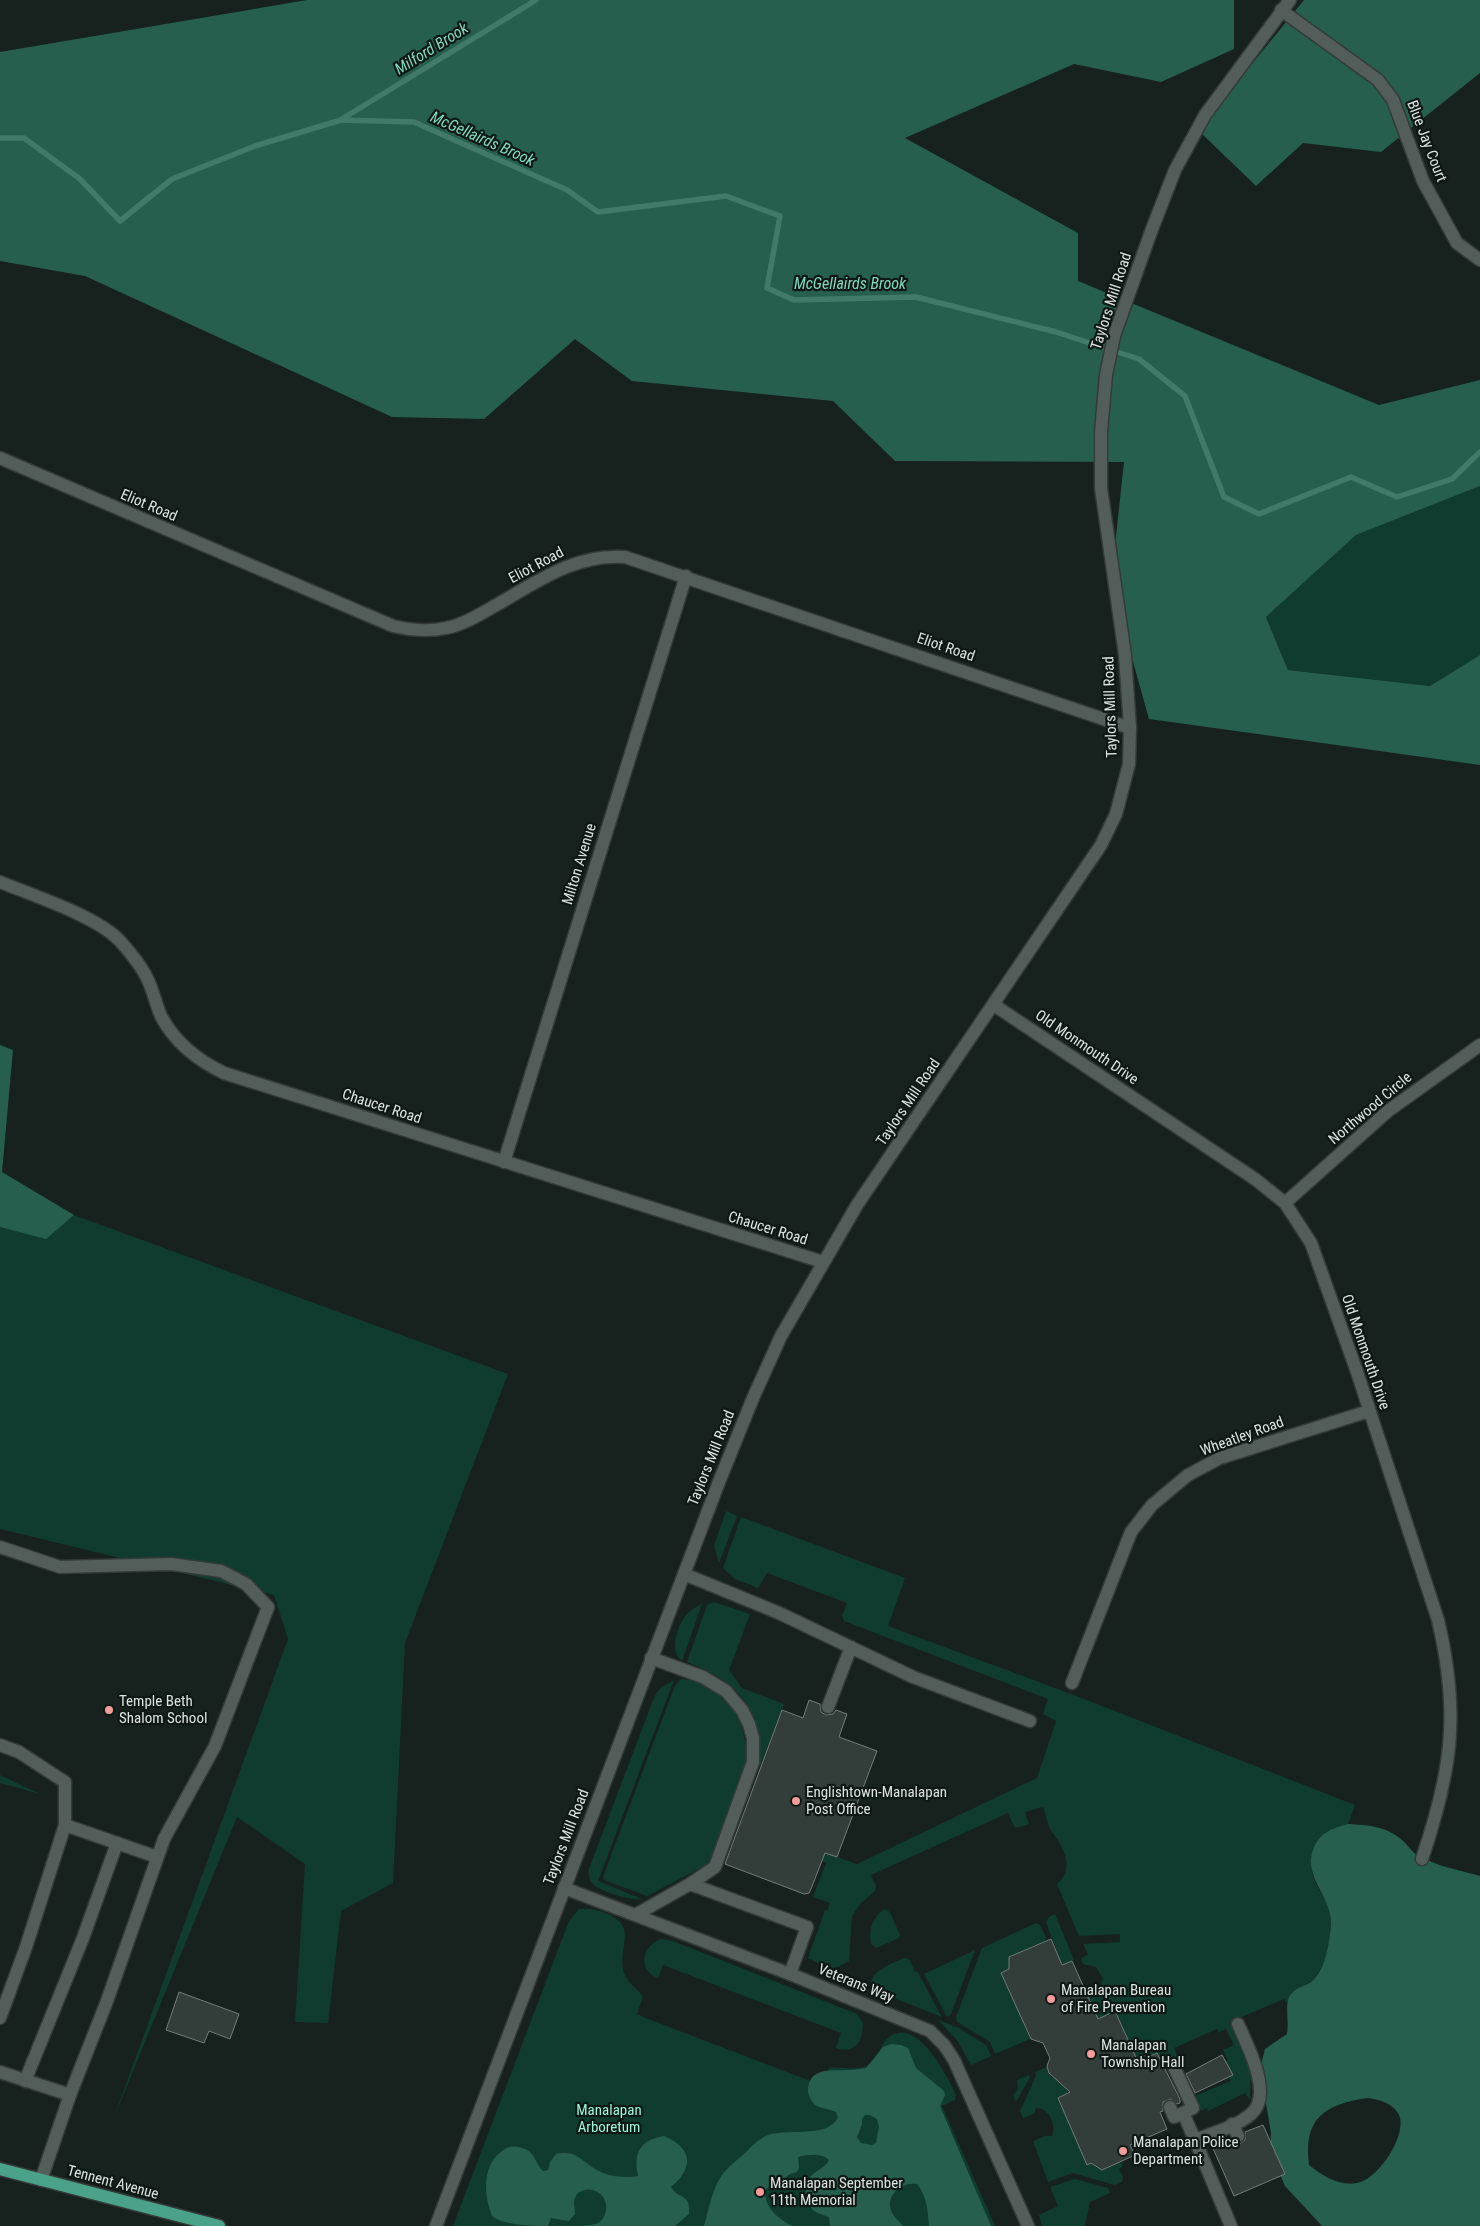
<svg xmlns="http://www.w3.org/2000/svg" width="1480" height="2226" viewBox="0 0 1480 2226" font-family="'Roboto Condensed',sans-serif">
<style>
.green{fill:#103c30}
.forest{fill:#265f4e;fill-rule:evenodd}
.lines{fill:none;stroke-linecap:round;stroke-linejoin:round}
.stream{stroke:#427a69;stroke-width:5.5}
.building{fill:#333d3a;stroke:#727e79}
.minor-casing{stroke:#343a38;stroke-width:15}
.major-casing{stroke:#343a38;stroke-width:15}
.minor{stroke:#535e5a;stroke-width:12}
.major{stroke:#49a289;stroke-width:12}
.poi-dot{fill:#f59b99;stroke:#0e1814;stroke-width:2}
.labels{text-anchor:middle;stroke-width:4.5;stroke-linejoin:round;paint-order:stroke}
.street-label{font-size:15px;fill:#dde3e0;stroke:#0e1814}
.poi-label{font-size:15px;fill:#dde3e0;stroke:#0e1814;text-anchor:start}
.park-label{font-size:15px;fill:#9cf6d8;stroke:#0e1814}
.water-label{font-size:16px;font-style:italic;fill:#80d9bc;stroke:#0e1814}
</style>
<rect width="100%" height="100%" fill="#17211e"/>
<g class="green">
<path d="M1480,486V655L1430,686L1288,670L1266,617L1356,535Z"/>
<path d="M74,1215L508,1374L405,1643L393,1883L341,1911L328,2023L295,2022L305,1864L237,1817L113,2120L288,1639L274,1595L0,1529V1227L46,1238Z"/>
<path d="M726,1511L737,1516L719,1563L714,1546Z"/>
<path d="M741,1517L905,1578L888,1626L1079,1697L1355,1805L1348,1824C1332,1828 1330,1829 1320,1842C1306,1860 1311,1876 1322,1895C1324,1899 1329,1904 1330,1908C1333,1919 1330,1935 1328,1947C1326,1958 1321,1973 1311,1981C1300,1990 1293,1987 1287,2003L1284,1999L1230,2022L1251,2072L1250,2100L1245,2093L1208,2111L1207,2108L1201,2111L1195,2096L1231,2081L1223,2062L1228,2060L1223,2050L1234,2045L1226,2029L1219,2032L1217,2029L1174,2048L1178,2059L1163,2066L1157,2053L1138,2062L1115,2011L1098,2019L1089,1998L1099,1991L1103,1978L1096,1967L1083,1964L1081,1958L1088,1955L1083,1944L1120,1942V1934L1079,1936L1057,1884C1075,1869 1064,1847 1052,1832C1048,1827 1046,1814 1043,1807L1025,1812L1029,1824L1015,1828L1008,1813L871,1875L876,1886L875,1891L860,1904L852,1916L849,1961L833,1970L808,1958L825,1910L827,1911L830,1903L813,1897L826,1863L822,1861L825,1853L857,1864L1037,1778L1056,1721L1043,1714L1048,1699L844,1621L842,1616L847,1603L767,1573L758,1588L735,1579L723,1568Z"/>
<path d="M714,1602L750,1614L729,1670L742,1688L784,1704L760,1767C759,1707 743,1684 687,1662L707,1605Z"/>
<path d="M702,1604L682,1661C668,1651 678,1623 688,1613C692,1609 697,1607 702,1604Z"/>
<path d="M681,1679C725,1681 748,1722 747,1763L710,1863L647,1896L604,1880L603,1877L674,1688Z"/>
<path d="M674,1680L598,1881L642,1899C632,1901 601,1892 593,1884C589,1880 588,1874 589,1869L655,1695L661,1688Z"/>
<path d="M0,1775L40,1794L0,1783Z"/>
<path d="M579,1909C589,1908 597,1910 606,1913C640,1928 616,1947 624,1973C628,1983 636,1988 643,1996L637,2014L643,2017L821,2085L829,2068C842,2066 855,2072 868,2065C878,2060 880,2045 888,2038C916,2014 948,2077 956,2095L955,2100L942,2106L995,2226H453L569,1921Z"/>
<path d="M884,1909L890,1912L900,1935L899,1938L876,1948L871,1944C868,1930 872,1918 884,1909Z"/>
<path d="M1055,1914L1074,1960L1062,1965L1046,1922L1049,1917Z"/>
<path d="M1036,1923L1040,1925L1046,1937L1045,1941L1011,1956L1010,1957L1016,1966L1001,1973L1030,2039L995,2054L990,2042L957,2022L956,2017L982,1948Z"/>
<path d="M662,1939L673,1941L852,2012L857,2014L863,2024C863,2042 855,2054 836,2048L841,2033L663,1965L658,1978C637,1971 642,1944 662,1939Z"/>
<path d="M975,1950L951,2014L947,2017L924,1974Z"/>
<path d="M904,1958L909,1959L915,1972L917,1971L942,2017L871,1989C868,1971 891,1964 904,1958Z"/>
<path d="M938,2020L959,2028L986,2045L991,2056L971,2065L957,2040Z"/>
<path d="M1047,2067L1051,2077L1063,2081L1068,2093L1058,2098L1087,2165L1099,2160L1098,2167L1103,2169L1121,2161L1123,2166L1119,2169L1123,2177L1122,2182L1115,2185L1073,2173L1048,2182L1033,2141L1045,2136H1052C1055,2126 1052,2114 1042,2109L1036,2108L1034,2114L1023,2118L1020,2111L1036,2076L1035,2072Z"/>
<path d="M1029,2075L1030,2077L1016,2102L1013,2095L1018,2090L1017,2080Z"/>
<path d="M1075,2179L1108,2188L1110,2193L1090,2202L1085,2226H1042L1039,2215L1058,2206L1050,2187Z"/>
</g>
<g class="forest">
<path d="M307,0H1234V49L1161,82L1074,64L905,138L1078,233V281L1379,405L1480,380V486L1356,535L1266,617L1288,670L1430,686L1480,655V765L1149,719L1111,583L1124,462L895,461L833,401L632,381L575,339L484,419L392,417L85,276L0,261V52Z"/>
<path d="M1304,0H1480V73L1381,152L1303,143L1256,186L1198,130Z"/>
<path d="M0,1045L13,1050L2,1172L74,1215L46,1239L0,1227Z"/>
<path d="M1348,1824C1368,1825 1387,1826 1403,1841C1408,1845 1411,1851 1417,1855C1436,1866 1459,1870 1480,1876V2226H1322L1285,2186L1270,2150L1271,2133L1262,2079V2061L1265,2049L1287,2034C1289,2022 1285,2005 1289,1997C1294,1988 1303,1987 1311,1982C1326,1970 1329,1943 1331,1925C1333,1898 1303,1878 1313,1850C1319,1833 1332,1828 1348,1824ZM1368,2098C1380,2100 1390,2102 1398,2113C1410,2132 1378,2180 1357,2183C1338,2186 1323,2176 1309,2165C1303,2118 1325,2104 1368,2098Z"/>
<path d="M891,2044L901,2045L908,2048L916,2068L944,2091L945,2095L940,2106L991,2226H929C928,2212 927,2196 917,2184C905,2182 889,2191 890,2206C891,2215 898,2220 903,2226H830L829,2217C824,2215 819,2214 814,2211C805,2203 802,2184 812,2175C818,2169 824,2169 829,2160C822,2153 808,2154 798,2157L799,2168L797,2172L788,2175L779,2186L772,2185L766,2189C762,2206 779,2220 793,2226H704C709,2209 712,2189 722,2175C728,2167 737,2160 745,2153C751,2147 757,2140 766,2136C784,2127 828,2140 838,2117L836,2112C830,2109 823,2109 817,2106C812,2103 808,2096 808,2090C809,2067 831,2071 847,2070C853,2070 860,2069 866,2068L883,2047ZM865,2115H870L877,2119L879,2127L876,2143L872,2145L861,2143L857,2137L862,2125V2119Z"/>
<path d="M664,2136C693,2148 694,2168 671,2187C678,2200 691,2192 689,2214L675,2226H582C587,2225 594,2225 598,2223C603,2220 605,2215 606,2210C609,2187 576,2182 574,2202C574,2205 575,2210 575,2214L569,2221L551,2218L548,2226C531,2226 506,2226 492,2216C483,2194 482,2162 505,2149C511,2145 520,2146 527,2150C535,2154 536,2165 543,2171L548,2170L550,2162L556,2154C578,2149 582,2163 599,2171C610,2177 626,2178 638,2176C633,2153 640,2140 664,2136Z"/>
</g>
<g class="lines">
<g class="stream">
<path d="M342,119L536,0"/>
<path d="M0,138H24L80,179L120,221L172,179L255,146L341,120L414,122L567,190L598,212L726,196L780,216L767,288L794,300L916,297L1056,332L1139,359L1185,396L1224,497L1259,514L1351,477L1397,497L1452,479L1480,452"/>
</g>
</g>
<g class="building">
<path d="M809,1700L820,1704L821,1712L826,1715L833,1714L836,1710L847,1714L839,1737L877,1751L837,1857L825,1853L811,1889L809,1893L804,1894L725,1864L782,1710L803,1718Z"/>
<path d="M1051,1939L1062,1965L1072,1961L1098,2019L1115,2011L1138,2062L1157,2053L1180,2099V2103L1177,2104L1171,2099L1163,2102V2111L1160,2112L1167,2129L1130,2145L1135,2155L1102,2170L1091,2163L1087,2165L1058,2098L1070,2092L1049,2073L1047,2066L1050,2058L1043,2043L1031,2039L1001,1973L1009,1969V1957Z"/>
<path d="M179,1992L239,2014L230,2039L209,2031L204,2043L166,2030Z"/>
<path d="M1222,2055L1233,2075L1195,2093L1186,2074Z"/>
<path d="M1263,2125L1285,2174L1234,2196L1212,2146L1230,2139L1234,2143H1241L1245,2140V2132Z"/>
</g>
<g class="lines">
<g class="minor-casing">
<g id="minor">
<path d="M1281,10L1378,80L1393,100L1423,181L1457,243L1480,260"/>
<path d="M0,458L393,626C410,630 428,632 446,628C462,625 477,616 491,608C534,584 574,553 625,557L1130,728"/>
<path d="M0,882C32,895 96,916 119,940C130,952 141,965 148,980C153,991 156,1004 161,1016C175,1043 197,1060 224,1073L823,1262"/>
<path d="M994,1005L1255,1179L1285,1203L1311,1243L1357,1372L1438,1620C1460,1713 1452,1770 1422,1859"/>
<path d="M504,1162L686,576"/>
<path d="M1285,1203L1388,1111L1480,1045"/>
<path d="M0,1547L60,1567L171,1564L221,1571L246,1584L268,1607L215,1746L164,1839L107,2001L70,2095L41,2180"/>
<path d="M684,1574L779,1613L913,1677L1030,1721"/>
<path d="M1072,1683L1131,1532L1152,1505L1188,1475L1220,1458L1369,1411"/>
<path d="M828,1707L851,1647"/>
<path d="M0,1745L19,1752L65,1782V1825L26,1947L0,2018"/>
<path d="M65,1825L157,1857"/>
<path d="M690,1884L807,1927L790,1974"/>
<path d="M564,1888L790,1974L930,2031L944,2045L954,2060L1028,2226"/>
<path d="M637,1914L690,1884L715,1867L753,1762V1738L749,1724L742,1710L726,1691L703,1677L651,1658"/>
<path d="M1174,2067L1193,2108L1183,2113L1195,2140"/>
<path d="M0,2072L70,2095"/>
<path d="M25,2081L83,1938L117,1843"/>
<path d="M1170,2107L1174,2117L1183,2113"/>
<path d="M1232,2124L1238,2136"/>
<path d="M436,2226L719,1482L753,1398L781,1336L857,1205L1101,845L1116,814L1129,764L1130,728L1125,655L1101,488V432L1106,375L1114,336L1152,229L1175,170L1205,115L1290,0"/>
<path d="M1231,2226L1195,2140C1212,2133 1236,2127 1251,2114C1274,2095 1247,2045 1238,2024"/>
</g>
</g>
<g class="major-casing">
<path id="major" d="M0,2169L219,2226"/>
</g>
<use href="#minor" class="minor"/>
<use href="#major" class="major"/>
</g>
<g class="poi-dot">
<circle cx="109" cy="1710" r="5"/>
<circle cx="796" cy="1801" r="5"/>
<circle cx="1051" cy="1999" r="5"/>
<circle cx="1091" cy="2054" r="5"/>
<circle cx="1123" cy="2151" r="5"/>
<circle cx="760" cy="2192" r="5"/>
</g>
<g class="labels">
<g class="street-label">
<text transform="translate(1427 141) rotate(69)" y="5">Blue Jay Court</text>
<text transform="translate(1111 301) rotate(-72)" y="5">Taylors Mill Road</text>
<text transform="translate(149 505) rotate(23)" y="5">Eliot Road</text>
<text transform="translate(536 565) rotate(-28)" y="5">Eliot Road</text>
<text transform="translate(946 647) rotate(19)" y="5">Eliot Road</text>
<text transform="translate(1110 707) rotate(-92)" y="5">Taylors Mill Road</text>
<text transform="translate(579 864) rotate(-73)" y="5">Milton Avenue</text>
<text transform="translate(1087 1047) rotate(34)" y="5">Old Monmouth Drive</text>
<text transform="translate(908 1102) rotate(-56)" y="5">Taylors Mill Road</text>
<text transform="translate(382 1106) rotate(18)" y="5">Chaucer Road</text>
<text transform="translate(1370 1108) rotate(-40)" y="5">Northwood Circle</text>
<text transform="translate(768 1228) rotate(17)" y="5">Chaucer Road</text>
<text transform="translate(1366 1352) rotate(71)" y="5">Old Monmouth Drive</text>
<text transform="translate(1242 1436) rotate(-20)" y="5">Wheatley Road</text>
<text transform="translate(711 1458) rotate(-68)" y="5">Taylors Mill Road</text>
<text transform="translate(566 1837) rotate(-69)" y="5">Taylors Mill Road</text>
<text transform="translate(856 1983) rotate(22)" y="5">Veterans Way</text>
<text transform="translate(113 2182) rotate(15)" y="5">Tennent Avenue</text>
</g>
<g class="poi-label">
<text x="119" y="1706">Temple Beth<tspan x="119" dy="17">Shalom School</tspan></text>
<text x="806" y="1797">Englishtown-Manalapan<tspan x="806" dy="17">Post Office</tspan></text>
<text x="1061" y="1995">Manalapan Bureau<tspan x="1061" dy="17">of Fire Prevention</tspan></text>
<text x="1101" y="2050">Manalapan<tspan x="1101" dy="17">Township Hall</tspan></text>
<text x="1133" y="2147">Manalapan Police<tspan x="1133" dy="17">Department</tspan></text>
<text x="770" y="2188">Manalapan September<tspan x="770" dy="17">11th Memorial</tspan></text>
</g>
<g class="park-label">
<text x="609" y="2115">Manalapan<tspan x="609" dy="17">Arboretum</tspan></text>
</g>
<g class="water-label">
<text transform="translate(431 48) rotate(-32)" y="6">Milford Brook</text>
<text transform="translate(483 138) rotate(24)" y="6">McGellairds Brook</text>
<text x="850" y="289">McGellairds Brook</text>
</g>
</g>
</svg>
